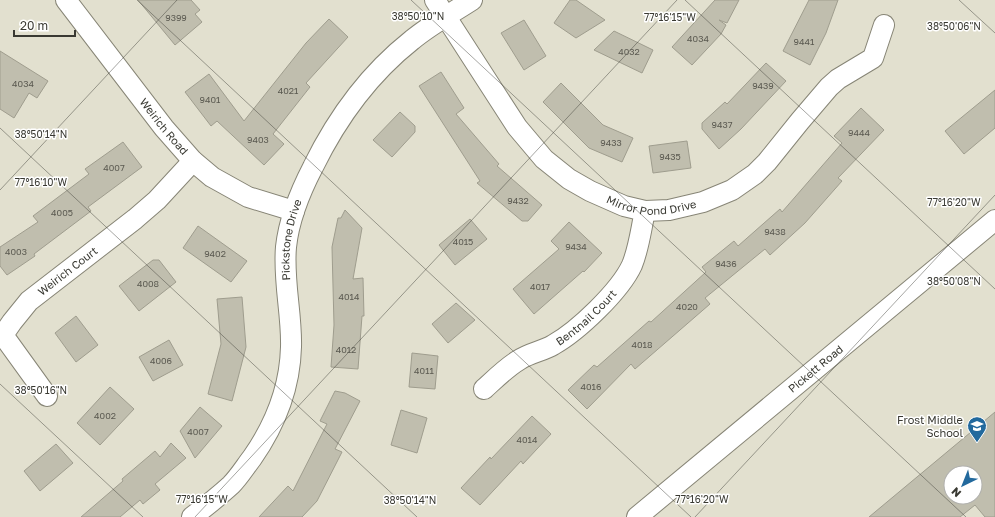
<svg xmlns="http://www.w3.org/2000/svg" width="995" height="517" viewBox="0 0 995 517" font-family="'Golos Text',sans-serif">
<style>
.building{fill:#c0beae;stroke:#9f9d8e;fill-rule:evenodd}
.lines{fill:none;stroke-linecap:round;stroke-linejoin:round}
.minor-casing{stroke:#878576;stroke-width:22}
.minor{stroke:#fff;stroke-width:20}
.ticks{fill:none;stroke:#393932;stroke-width:1;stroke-opacity:0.45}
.labels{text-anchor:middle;stroke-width:3;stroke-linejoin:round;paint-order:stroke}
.number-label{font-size:9px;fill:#5b5a51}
.street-label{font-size:11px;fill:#393932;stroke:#fff}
.poi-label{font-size:11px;fill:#393932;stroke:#fff;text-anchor:end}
.ticks-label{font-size:10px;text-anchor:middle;fill:#393932;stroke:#fff;stroke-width:3;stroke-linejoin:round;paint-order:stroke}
</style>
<rect width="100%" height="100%" fill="#e2e0cf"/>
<g class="building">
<path d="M138,0H191L200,10L195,14L202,22L175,45Z"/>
<path d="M570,0H576L605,20L576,38L554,23Z"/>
<path d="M715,0H739L727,23L719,20L726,25L721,34L692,65L672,47Z"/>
<path d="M809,0H838L826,33L810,65L783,51Z"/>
<path d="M329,19L348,37L306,83L310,87L273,134L284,144L264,165L217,121L211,126L185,92L209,74L244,121L306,43Z"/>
<path d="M524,20L546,56L524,70L501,33Z"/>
<path d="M614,31L653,50L642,73L594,50Z"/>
<path d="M0,51L48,81L37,98L29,93L14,118L0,109Z"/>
<path d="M766,63L786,81L741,129L719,149L702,129V123L725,102L727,104Z"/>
<path d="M441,72L464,108L456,114L499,164L497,166L542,205L528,221H522L477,183L480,181L419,86Z"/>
<path d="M561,83L603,125L633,138L622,162L589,148L543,102Z"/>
<path d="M995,90V128L964,154L945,131Z"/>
<path d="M861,108L884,130L838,178L842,181L805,223L770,255L765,249L705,298L710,304L635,369L631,364L587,409L568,390L594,365L597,367L649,321L651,322L706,272L702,267L734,241L738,246L780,209L782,212L842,143L834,136Z"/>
<path d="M400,112L415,126V132L392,157L373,140Z"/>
<path d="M687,141L691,168L653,173L649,146Z"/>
<path d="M123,142L142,167L88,207L91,211L34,254L35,256L7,275L0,266V247L38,222L33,216L89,174L85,169Z"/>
<path d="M345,210L362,228L353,279L363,278L364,316H362L358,369L331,367L334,325L332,247L338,218H341Z"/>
<path d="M470,219L487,239L455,265L439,245Z"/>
<path d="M569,222L602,253L584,272L583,271L534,314L513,289L559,249L551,241Z"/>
<path d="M198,226L247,261L231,282L183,248Z"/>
<path d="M153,260H159L176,282L139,311L119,286Z"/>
<path d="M242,297L246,347L232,401L208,394L221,344L217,299Z"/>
<path d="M456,303L475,320L448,343L432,324Z"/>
<path d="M76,316L98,345L76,362L55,333Z"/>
<path d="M169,340L183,365L153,381L139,357Z"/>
<path d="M412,353L438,356L435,389L409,387Z"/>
<path d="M110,387L134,409L100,445L77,423Z"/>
<path d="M335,391L345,393L360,401L335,449L342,452L317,501L302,517H259L288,486L293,491L327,424L320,421Z"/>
<path d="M200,407L222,426L195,458L180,431Z"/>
<path d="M401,410L427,418L417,453L391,445Z"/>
<path d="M995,412V517H985L975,505L960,517H869ZM951,473H975V497H951Z"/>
<path d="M532,416L551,434L523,464L521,461L480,505L461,488L490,457L491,459Z"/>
<path d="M171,443L186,458L155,484L160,490L143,504L140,500L120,517H81L123,481L122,479L155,451L160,457Z"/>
<path d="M56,444L73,463L40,491L24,471Z"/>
</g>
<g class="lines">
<g class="minor-casing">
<g id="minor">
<path id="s1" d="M66,0L164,128L193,161L212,177L248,197L294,211"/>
<path id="s2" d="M435,0L517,127L544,159L569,179L590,191L624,206L645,211L669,210L703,202L732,190L755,174L767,162L800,121L829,87L838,79L873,58L884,25"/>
<path id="s3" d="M484,389C495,379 507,367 519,360C529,353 543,351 553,345C578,331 620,291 632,265C639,248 641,229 645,211"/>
<path id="s4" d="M47,396L3,335L12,322L29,301L135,219L157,200L193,161"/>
<path id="s5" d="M192,517C205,507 219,496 231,485C239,477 245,467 252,458C275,425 290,388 291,347C292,314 283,281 286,247C289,219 300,192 313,167C337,118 369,74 412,40C430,25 452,13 472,0"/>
<path id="s6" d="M637,517L995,220"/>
</g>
</g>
<use href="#minor" class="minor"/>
</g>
<path class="ticks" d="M137,0L691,517M411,0L966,517M685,0L995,289M959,0L995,33M0,128L417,517M0,190L177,0M0,384L143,517M195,517L677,0M695,517L995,195"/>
<defs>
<g id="school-pin" transform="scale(1)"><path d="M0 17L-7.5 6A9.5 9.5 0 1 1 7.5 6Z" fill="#22699d" stroke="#fff"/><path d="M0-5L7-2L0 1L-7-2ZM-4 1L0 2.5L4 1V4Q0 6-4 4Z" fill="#fff"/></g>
</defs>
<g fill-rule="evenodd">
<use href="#school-pin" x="977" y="426"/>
</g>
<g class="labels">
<g class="number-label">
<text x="176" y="21">9399</text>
<text x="698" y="42">4034</text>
<text x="804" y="45">9441</text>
<text x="629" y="55">4032</text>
<text x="23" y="87">4034</text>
<text x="763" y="89">9439</text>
<text x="288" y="94">4021</text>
<text x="210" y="103">9401</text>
<text x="722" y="128">9437</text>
<text x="859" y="136">9444</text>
<text x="258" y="143">9403</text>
<text x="611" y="146">9433</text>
<text x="670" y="160">9435</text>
<text x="114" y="171">4007</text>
<text x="518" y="204">9432</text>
<text x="62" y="216">4005</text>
<text x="775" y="235">9438</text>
<text x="463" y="245">4015</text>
<text x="576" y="250">9434</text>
<text x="16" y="255">4003</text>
<text x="215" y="257">9402</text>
<text x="726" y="267">9436</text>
<text x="148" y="287">4008</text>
<text x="540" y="290">4017</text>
<text x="349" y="300">4014</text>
<text x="687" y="310">4020</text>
<text x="642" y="348">4018</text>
<text x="346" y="353">4012</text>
<text x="161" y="364">4006</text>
<text x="424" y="374">4011</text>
<text x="591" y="390">4016</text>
<text x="105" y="419">4002</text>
<text x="198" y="435">4007</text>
<text x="527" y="443">4014</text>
</g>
<g class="street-label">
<text dy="4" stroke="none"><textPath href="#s1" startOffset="160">Weirich Road</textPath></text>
<text dy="4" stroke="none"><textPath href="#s2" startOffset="314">Mirror Pond Drive</textPath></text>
<text dy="4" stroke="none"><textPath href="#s5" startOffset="312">Pickstone Drive</textPath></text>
<text dy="4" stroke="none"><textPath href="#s4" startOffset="167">Weirich Court</textPath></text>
<text dy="4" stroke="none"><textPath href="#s3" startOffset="126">Bentnail Court</textPath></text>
<text dy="4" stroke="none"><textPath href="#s6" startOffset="232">Pickett Road</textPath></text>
</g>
<g class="poi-label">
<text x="963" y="424">Frost Middle<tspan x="963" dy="13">School</tspan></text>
</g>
</g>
<g class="ticks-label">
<text x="418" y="20">38°50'10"N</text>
<text x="670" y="21">77°16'15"W</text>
<text x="954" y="30">38°50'06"N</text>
<text x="41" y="138">38°50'14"N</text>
<text x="41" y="186">77°16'10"W</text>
<text x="954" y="206">77°16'20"W</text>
<text x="954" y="285">38°50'08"N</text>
<text x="41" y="394">38°50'16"N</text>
<text x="202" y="503">77°16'15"W</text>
<text x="702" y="503">77°16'20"W</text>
<text x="410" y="504">38°50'14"N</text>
</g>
<g transform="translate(963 485) rotate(223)"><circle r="19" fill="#ffffff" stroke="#b0b0ad"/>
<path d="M0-3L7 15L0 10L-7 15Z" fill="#22699d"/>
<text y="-6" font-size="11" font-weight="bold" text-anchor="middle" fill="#393932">N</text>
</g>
<path d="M14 30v6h61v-6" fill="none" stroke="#393932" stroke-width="2"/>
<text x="20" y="30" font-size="12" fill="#393932" stroke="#ffffff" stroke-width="3" paint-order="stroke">20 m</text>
</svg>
